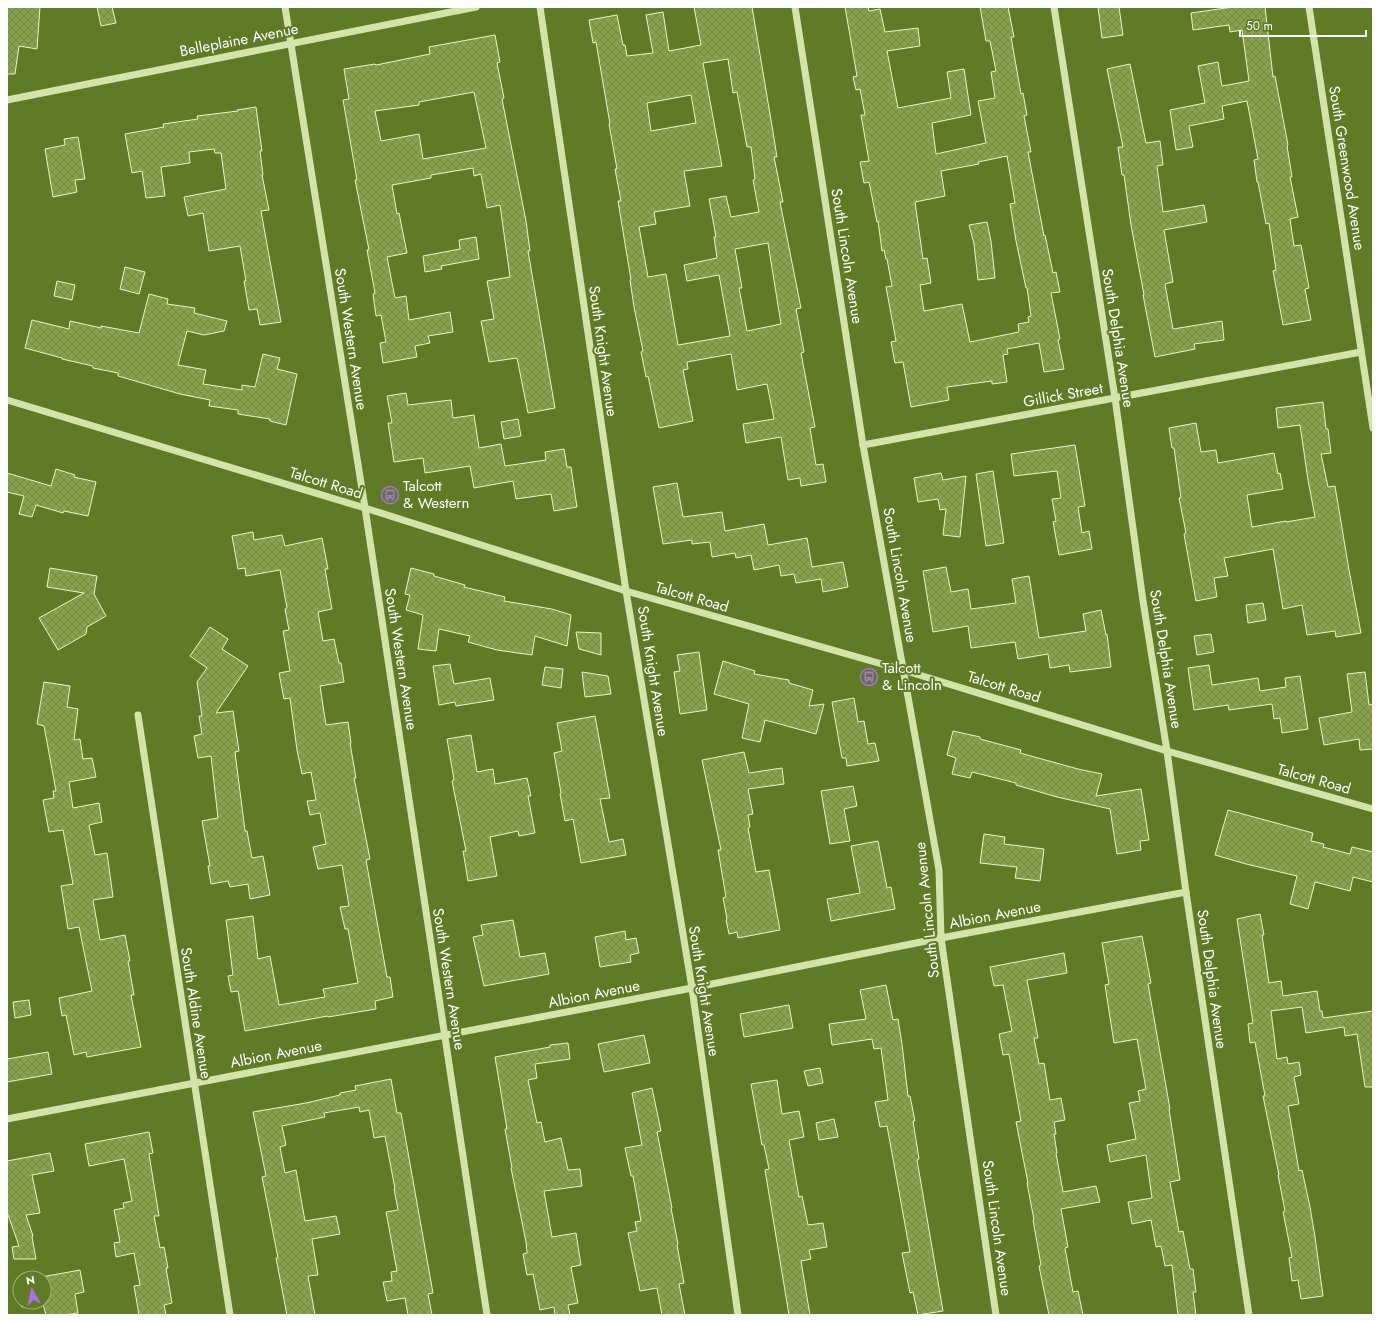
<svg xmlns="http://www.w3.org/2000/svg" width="1380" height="1322" viewBox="0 0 1380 1322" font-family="Jost,sans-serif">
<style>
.building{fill:url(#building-cross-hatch);stroke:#e8f4cc;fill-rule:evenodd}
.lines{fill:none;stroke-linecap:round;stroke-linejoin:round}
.minor{stroke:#d2e4aa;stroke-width:7}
.labels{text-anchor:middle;stroke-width:4;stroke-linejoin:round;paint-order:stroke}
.street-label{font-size:15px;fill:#fff;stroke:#607b26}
.poi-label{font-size:15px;fill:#fff;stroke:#607b26;text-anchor:start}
</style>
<defs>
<pattern id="building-cross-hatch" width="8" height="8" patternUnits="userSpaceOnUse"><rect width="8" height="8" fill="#87a24a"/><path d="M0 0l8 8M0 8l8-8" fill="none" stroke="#75884b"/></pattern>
</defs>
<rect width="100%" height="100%" fill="#607b26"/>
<g class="building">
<path d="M7,7H40L37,49L19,46L15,74H7Z"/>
<path d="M97,7H112L116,23L101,26Z"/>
<path d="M694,7H752L773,132L777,157H774L783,202H780L801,308L796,309L804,352L801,353L815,427L810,428L816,465L823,464L826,482L801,486L800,478L788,480L781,437L746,443L743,424L774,419L767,384L737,390L731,354L687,362L688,369L683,370L693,421L659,428L648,376L646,377L641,352L643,351L634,307L630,280H631L618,201H621L615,169H617L609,124H610L596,42L593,43L589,20L617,15L623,45H625L627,56L653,53L646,15L663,12L669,51L701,45ZM728,59L733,93L737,92L747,147H751L755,179L753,180L759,212L731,217L726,196L709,199L716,237H714L717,258L684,265L687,281L719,275L730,336L678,345L666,274L648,277L639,227L656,224L654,212L690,206L684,171L722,166L703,63ZM691,95L696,123L651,131L647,103ZM768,243L781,324L747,331L739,288H742L735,249Z"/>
<path d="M845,7H868L869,11L880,9L885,32L918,28L920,46L887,51L898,108L951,98L947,72L964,69L971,115L932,123L936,154L986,143L978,101L995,98L991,72L996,71L990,41H986L980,7H1008L1014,37H1011L1021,94L1023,93L1027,115L1024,116L1031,152H1028L1044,236L1045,235L1053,273L1056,272L1060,292L1051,293L1060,339L1058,340L1064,369L1044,372L1039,343L1007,349L1008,354L1003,355L1007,382L992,384V381L947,387L949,400L911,407L903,362L895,363L891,342L896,341L886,287L892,286L887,259H886L884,250L882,251L878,221L877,222L869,182L864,183L860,162L869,161L861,115H865L860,89L856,90L853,77L857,76ZM1007,156L1015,203L1010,204L1016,241L1026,288H1027L1031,316L1028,317L1029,322L1018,324L1019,332L970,342L962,304L924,311L920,285L931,283L927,258L923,259L915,202L945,196L941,171L979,164L978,162Z"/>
<path d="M1098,7H1119L1123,35L1102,38Z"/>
<path d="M1233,7H1265L1273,77L1275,76L1288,145L1287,146L1292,177H1290L1298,217L1290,219L1294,246L1301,245L1309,288L1305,289L1311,320L1283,325L1273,271L1276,270L1269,223L1266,224L1258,182H1257L1254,160L1258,159L1247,101L1222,106L1224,119L1189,126L1193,147L1176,150L1170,110L1205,103L1198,66L1218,62L1222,86L1249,81L1242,30L1230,32L1229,25L1193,30L1191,13Z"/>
<path d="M495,35L500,62L497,63L504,98L502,99L526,221L530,251H528L555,408L528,413L517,358L489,362L481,321L494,319L487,281L510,277L500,205L487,208L481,174L474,176L473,168L431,175V178L392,185L397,214L399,213L407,253L387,257L395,298L406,296L409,320L450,312L453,332L428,336L430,343L415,346L417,357L383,363L380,343L386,342L381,315L376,316L373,294L375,293L367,250H369L355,180H357L343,100L349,99L344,69L375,64L376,65L430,54L429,47ZM474,92L486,148L423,159L419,134L381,141L375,111L419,105V102Z"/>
<path d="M1130,64L1146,143L1160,141L1163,165L1157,166L1163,212L1204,205L1207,222L1164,230L1173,282L1165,284L1173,329L1222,321L1224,340L1194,344L1195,349L1155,357L1143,295H1144L1131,225L1124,175H1122L1118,147H1123L1107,69Z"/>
<path d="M256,107L262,151H260L263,175H262L269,210L261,211L281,322L260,325L257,309L249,310L244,281H246L240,246L209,251L203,213L188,216L184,197L226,189L221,153H215L214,149L189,152L190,163L161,167L165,196L146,198L142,171L132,173L125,134L164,127L163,124L198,119L197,116L238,111L237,110Z"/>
<path d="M78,137L85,179L75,180L77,192L53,197L45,149L65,145L64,139Z"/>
<path d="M987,222L991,241L995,278L978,280L974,244L969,225Z"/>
<path d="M476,237L479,259L441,266L442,269L425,272L423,256L460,249L459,240Z"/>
<path d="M125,267L145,272L139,294L120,289Z"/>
<path d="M57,281L75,285L72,300L54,296Z"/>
<path d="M149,294L168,299L167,304L195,308L194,313L227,321L224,331L204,335L187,331L178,365L206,370L203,384L242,390V385L255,387L263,354L280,358L277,369L297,374L286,425L270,421V419L238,414V410L209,406L210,400L180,394L118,376V373L93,368V366L62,359V358L25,348L32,320L69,329L70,321L101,328V326L139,333Z"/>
<path d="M406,393L408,405L451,400L453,418L474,415L479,448L501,444L505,466L546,460L545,452L564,449L567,467H571L577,507L554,511L551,494L516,499L513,481L474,488L470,466L425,473L423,458L394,462L388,423H392L387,396Z"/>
<path d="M1323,402L1326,429H1328L1331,453L1321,454L1328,487L1335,486L1349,570L1361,633L1336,637L1335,631L1307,635L1302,605L1283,609L1273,549L1224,558L1228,576L1214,578L1217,597L1196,601L1184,534L1186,533L1179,498H1181L1174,448H1172L1169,428L1196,423L1201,452L1216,450L1218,463L1274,453L1278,474L1280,473L1283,489L1247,495L1252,527L1286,521V522L1315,517L1308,480L1300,425L1278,428L1276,408Z"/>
<path d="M518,419L521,436L504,439L501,422Z"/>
<path d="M1075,445L1085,506L1078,507L1082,533L1089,531L1092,549L1059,555L1053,522L1056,521L1052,499L1061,498L1057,471L1014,476L1011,454Z"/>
<path d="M56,469L75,475L74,477L96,482L88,516L64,511L63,513L36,505L32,517L19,514L24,496L7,492V473L51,486Z"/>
<path d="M993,471L1004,543L986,546L976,474Z"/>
<path d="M941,473L943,480L966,476L960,537L943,535L946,509L940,510L938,499L918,502L914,478Z"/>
<path d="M677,483L683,517L722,512L725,531L764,524L768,545L807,538L812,567L843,562L848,587L823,592L821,579L796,583L794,574L781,576L779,565L754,570L751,555L736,558L735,553L712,557L710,542L692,544V540L663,544L653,487Z"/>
<path d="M253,532L254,540L282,535L285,546L322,538L328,569H325L332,609L318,612L323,641L334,639L339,663H341L344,682L320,686L326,725L348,722L351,743H350L356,778H354L370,859L366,860L387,977H390L393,997L375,1001L376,1009L328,1017V1016L245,1031L238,991L231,992L228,976L233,975L226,920L253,916L258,959L270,956L279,1005L325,997L323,989L358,983L348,929H345L340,907L349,906L342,865L318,869L313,847L326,844L320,813L310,815L307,801L316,800L311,772L302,774L297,750L290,698L284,699L279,673L290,671L283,631L289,630L285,609L287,608L280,570L246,576L245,568L238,569L232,536Z"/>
<path d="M946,567L951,592L968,589L971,609L1016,603L1012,579L1029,576L1039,638L1086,631L1083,614L1101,610L1106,635L1107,634L1111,667L1070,672L1069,665L1050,668L1048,654L1018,659L1015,642L971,648L968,626L933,632L923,571Z"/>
<path d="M50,568L97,576L94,594L106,616L87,627L86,634L58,650L39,618L84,593L47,587Z"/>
<path d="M411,568L434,574V576L465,585L464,587L505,597L504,601L552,609L571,615L567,646L535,636L532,655L497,650L468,642L470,636L439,629L436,651L418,649L423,615L406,610L410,595L405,594Z"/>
<path d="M1263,603L1266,620L1248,623L1246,605Z"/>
<path d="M210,627L228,639L222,649L248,666L216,713L233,711L239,751L235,752L245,831H247L252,858L263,856L270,895L250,899L248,884L230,887L228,881L211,884L208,866H210L202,821L218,818L211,756L198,758L194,736L202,734L199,716H202L197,682L207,668L190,656Z"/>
<path d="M576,632L601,633V655L579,649Z"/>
<path d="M1211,634L1214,652L1197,655L1194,636Z"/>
<path d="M699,652L707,710L680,714L674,672L680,671L677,655Z"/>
<path d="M723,661L755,671L754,674L789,680V683L813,690L809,706L824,704L816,734L765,720L760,742L742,738L749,704L714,694Z"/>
<path d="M450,664L454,684L490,678L494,700L456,706L455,702L439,705L433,666Z"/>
<path d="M1209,665L1212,685L1258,678L1260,691L1286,687L1285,678L1300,676L1308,729L1282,733L1280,718L1274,719L1272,704L1229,710L1228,705L1194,710L1188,668Z"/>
<path d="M545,667L563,669L561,688L542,685Z"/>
<path d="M582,672L608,676L611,694L585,697Z"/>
<path d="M1365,672L1369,705L1373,704V749L1360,750L1359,739L1324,745L1319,718L1352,712L1347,674Z"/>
<path d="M44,682L70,686L67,707L78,709L74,740L80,739L83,759L92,758L96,777L69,782L73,808L99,803L102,822L89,825L95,855L107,853L113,897L93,900L100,940L125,935L130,961H128L134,995H131L141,1047L87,1057L86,1052L74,1055L66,1015L62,1016L59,998L92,991L79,927L68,929L61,886L73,884L63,830L49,832L43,800L54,798L53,791H56L44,726L37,724Z"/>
<path d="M854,698L858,722L864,721L868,744L875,743L879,761L847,766L846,758H842L832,702Z"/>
<path d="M595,716L610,798L600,799L609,842L623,839L626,855L581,863L573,819L565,821L560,794L561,793L554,753L562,751L557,723Z"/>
<path d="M953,731L980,737V739L1021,750L1020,753L1078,769L1102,774L1096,796L1141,789L1149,840L1140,841L1141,850L1117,854L1110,809L1057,797L1016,785V783L972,772L970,778L952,774L956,758L947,755Z"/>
<path d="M471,735L477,772L493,769L495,784L527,778L531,796H528L535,833L519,836L518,831L490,837L497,876L468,881L463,851H466L452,781L454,780L447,739Z"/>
<path d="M744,752L749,773L782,768L784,784L748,789L753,814L748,815L750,827L748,828L756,872L769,870L780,930L738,938L737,932L729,934L726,920L727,919L723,898L726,897L718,850H721L702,760Z"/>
<path d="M853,786L857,806L844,809L850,841L830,844L821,791Z"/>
<path d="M1228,810L1313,833L1311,841L1324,844L1323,847L1350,854L1352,847L1373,852V882L1353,877L1350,891L1315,882L1308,909L1290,904L1297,876L1246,864L1215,855Z"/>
<path d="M984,834L1005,837L1004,844L1044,849L1040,881L1015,878L1017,867L980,863Z"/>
<path d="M878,841L887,888L891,887L895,909L831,921L827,899L860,893L851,846Z"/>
<path d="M1260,914L1264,935H1262L1269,983L1281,981L1283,996L1317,991L1320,1011H1322L1323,1018L1373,1011V1087H1365L1357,1034L1345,1036L1344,1027L1306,1033L1302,1007L1271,1011L1277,1059L1287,1057L1288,1064L1299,1062L1301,1075L1294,1077L1299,1104L1288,1106L1299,1171L1302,1170L1310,1207L1315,1237L1323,1296L1301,1299L1298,1280L1292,1281L1289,1258L1292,1257L1283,1212L1285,1211L1278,1175H1279L1263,1096H1265L1255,1042L1250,1043L1248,1024L1253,1023L1237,919Z"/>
<path d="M513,920L520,957L545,953L549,974L484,986L473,937L483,935L481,925Z"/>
<path d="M625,931L626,940L636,938L639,953L630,955L631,962L600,967L595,937Z"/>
<path d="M1142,936L1151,983L1148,984L1170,1109H1169L1180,1180L1170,1182L1179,1232L1183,1231L1190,1269H1193L1196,1292H1193L1196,1315H1178L1172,1265L1165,1266L1161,1246L1156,1247L1151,1220L1132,1224L1128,1202L1152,1198L1146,1155L1110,1162L1107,1145L1136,1139L1129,1103L1140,1101L1138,1091L1146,1089L1137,1039L1114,1043L1105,985L1109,984L1102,943Z"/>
<path d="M1064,953L1067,973L1027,980L1038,1038H1034L1039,1064L1044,1063L1050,1100L1061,1098L1065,1120L1054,1122L1056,1134H1054L1057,1153H1056L1063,1192L1096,1186L1100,1202L1061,1209L1068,1247L1065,1248L1073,1292L1078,1291L1083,1315H1049L1039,1266L1041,1265L1033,1220H1034L1027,1183H1028L1016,1122L1021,1121L1009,1054L1003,1055L999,1034L1012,1031L1003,985L994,986L990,967Z"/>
<path d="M886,985L893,1020L898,1019L902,1044L908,1096H910L915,1121H913L919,1159L917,1160L943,1311L918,1315L913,1292L910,1293L902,1253L910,1252L887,1126L880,1127L875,1102L888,1100L881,1048L874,1049L872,1039L832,1045L829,1024L866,1019L860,990Z"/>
<path d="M29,1000L31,1015L15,1018L13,1002Z"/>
<path d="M789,1005L793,1028L744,1037L740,1014Z"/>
<path d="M644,1035L650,1063L604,1072L598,1044Z"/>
<path d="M568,1043L570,1059L535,1064L537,1078L528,1080L537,1123L541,1122L545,1142L561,1138L568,1170L580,1169L582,1186L544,1191L552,1237L576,1233L581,1265L571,1267L578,1303L568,1305L570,1315H555L554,1307L540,1310L533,1274L527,1275L523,1254L527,1253L526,1242L511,1168H512L505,1129H507L495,1057L550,1047V1045Z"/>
<path d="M48,1052L52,1074L7,1082V1059Z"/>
<path d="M820,1068L823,1083L808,1086L804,1071Z"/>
<path d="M391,1079L397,1113H401L433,1293L428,1294L432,1315H408L405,1298L387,1301L383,1282L392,1281L391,1272L397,1271L386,1212L398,1210L394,1189H395L385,1136L374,1138L369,1110L360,1112L359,1107L324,1113L325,1117L282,1126L286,1145L280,1147L285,1173L296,1170L305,1221L336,1216L340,1234L312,1239L318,1275L308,1276L315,1315H287L276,1258H278L262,1177L266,1176L253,1112L306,1103L340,1095V1093L356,1090L355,1086Z"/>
<path d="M777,1080L782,1114L799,1111L804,1137L789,1140L799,1197L802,1196L808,1225L823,1223L827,1247L809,1250L811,1259L801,1261L810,1315H789L765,1170L769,1169L764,1145H762L751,1084Z"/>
<path d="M652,1088L661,1131L657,1132L672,1208H671L678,1244L677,1245L684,1283L679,1284L685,1315H662L657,1288L640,1291L628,1233L637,1231L635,1222L641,1221L633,1176H631L625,1148L642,1145L632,1093Z"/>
<path d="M834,1119L838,1137L819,1140L816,1123Z"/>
<path d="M149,1132L153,1153L149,1154L159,1216H154L160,1248L164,1247L168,1268H166L172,1303L164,1305L166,1315H139L134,1286L140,1285L134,1253L116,1257L114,1243L120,1242L114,1210L124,1208L123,1203L132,1201L124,1159L89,1166L85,1144Z"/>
<path d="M50,1153L54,1171L32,1175L40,1213L26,1215L33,1236L32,1237L36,1259H14L12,1247L19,1246L7,1212V1161Z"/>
<path d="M80,1270L84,1292L75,1294L78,1313L65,1315H46L43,1304L22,1307L21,1302H44V1278H36Z"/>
</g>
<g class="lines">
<g class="minor">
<path d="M285,7L365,508L487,1315"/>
<path d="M540,7L626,591L692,988L738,1315"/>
<path d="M795,7L863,445L939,870L941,938L996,1315"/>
<path d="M1054,7L1115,398L1143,601L1167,751L1186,892L1249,1315"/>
<path d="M1309,7L1373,428"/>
<path d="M7,100L476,7"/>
<path d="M7,400L365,508L626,591L903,670L1167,751L1373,809"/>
<path d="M863,445L1361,352"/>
<path d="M138,715L230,1315"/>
<path d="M7,1119L692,988L941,938L1186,892"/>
</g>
</g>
<defs>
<g id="bus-ring" transform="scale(0.9)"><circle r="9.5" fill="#607b26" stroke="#a96fed" stroke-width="1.5"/><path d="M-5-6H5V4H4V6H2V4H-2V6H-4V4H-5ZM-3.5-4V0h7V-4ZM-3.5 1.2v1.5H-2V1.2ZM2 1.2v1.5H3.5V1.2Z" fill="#a96fed"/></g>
</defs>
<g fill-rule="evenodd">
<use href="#bus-ring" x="390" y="495"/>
<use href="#bus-ring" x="869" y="677"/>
</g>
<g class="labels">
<g class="street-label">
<text transform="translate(239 40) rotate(-11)" y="5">Belleplaine Avenue</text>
<text transform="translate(1347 168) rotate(81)" y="5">South Greenwood Avenue</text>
<text transform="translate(847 256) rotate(81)" y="5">South Lincoln Avenue</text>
<text transform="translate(1118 338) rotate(81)" y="5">South Delphia Avenue</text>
<text transform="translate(351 339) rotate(81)" y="5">South Western Avenue</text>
<text transform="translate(603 351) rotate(82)" y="5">South Knight Avenue</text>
<text transform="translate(1063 395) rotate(-10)" y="5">Gillick Street</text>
<text transform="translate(326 483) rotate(17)" y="5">Talcott Road</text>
<text transform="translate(900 575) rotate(80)" y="5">South Lincoln Avenue</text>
<text transform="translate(692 597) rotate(16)" y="5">Talcott Road</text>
<text transform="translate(401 659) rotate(81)" y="5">South Western Avenue</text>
<text transform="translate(1166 659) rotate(81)" y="5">South Delphia Avenue</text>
<text transform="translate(653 671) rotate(81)" y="5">South Knight Avenue</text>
<text transform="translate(1004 687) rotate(17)" y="5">Talcott Road</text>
<text transform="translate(1314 779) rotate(16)" y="5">Talcott Road</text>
<text transform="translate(927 910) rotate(-96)" y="5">South Lincoln Avenue</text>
<text transform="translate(995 915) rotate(-11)" y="5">Albion Avenue</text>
<text transform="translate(449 979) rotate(81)" y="5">South Western Avenue</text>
<text transform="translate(1212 979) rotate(82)" y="5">South Delphia Avenue</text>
<text transform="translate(704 991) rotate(81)" y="5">South Knight Avenue</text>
<text transform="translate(594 994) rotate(-11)" y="5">Albion Avenue</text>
<text transform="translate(196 1013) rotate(81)" y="5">South Aldine Avenue</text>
<text transform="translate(276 1054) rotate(-11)" y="5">Albion Avenue</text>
<text transform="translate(997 1228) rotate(82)" y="5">South Lincoln Avenue</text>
</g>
<g class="poi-label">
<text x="403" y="491">Talcott<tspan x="403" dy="17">&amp; Western</tspan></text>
<text x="882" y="673">Talcott<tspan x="882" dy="17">&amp; Lincoln</tspan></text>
</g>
</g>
<rect width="1380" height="1322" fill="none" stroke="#ffffff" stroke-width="16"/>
<g transform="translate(32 1290) rotate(351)"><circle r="19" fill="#607b26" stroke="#a0b07d"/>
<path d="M0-3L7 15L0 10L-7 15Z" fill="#a96fed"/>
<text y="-6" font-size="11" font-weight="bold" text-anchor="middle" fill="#ffffff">N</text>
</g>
<path d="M1240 30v6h126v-6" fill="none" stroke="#ffffff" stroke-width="2"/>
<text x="1246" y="30" font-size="12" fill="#ffffff" stroke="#607b26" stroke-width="3" paint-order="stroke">50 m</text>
</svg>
